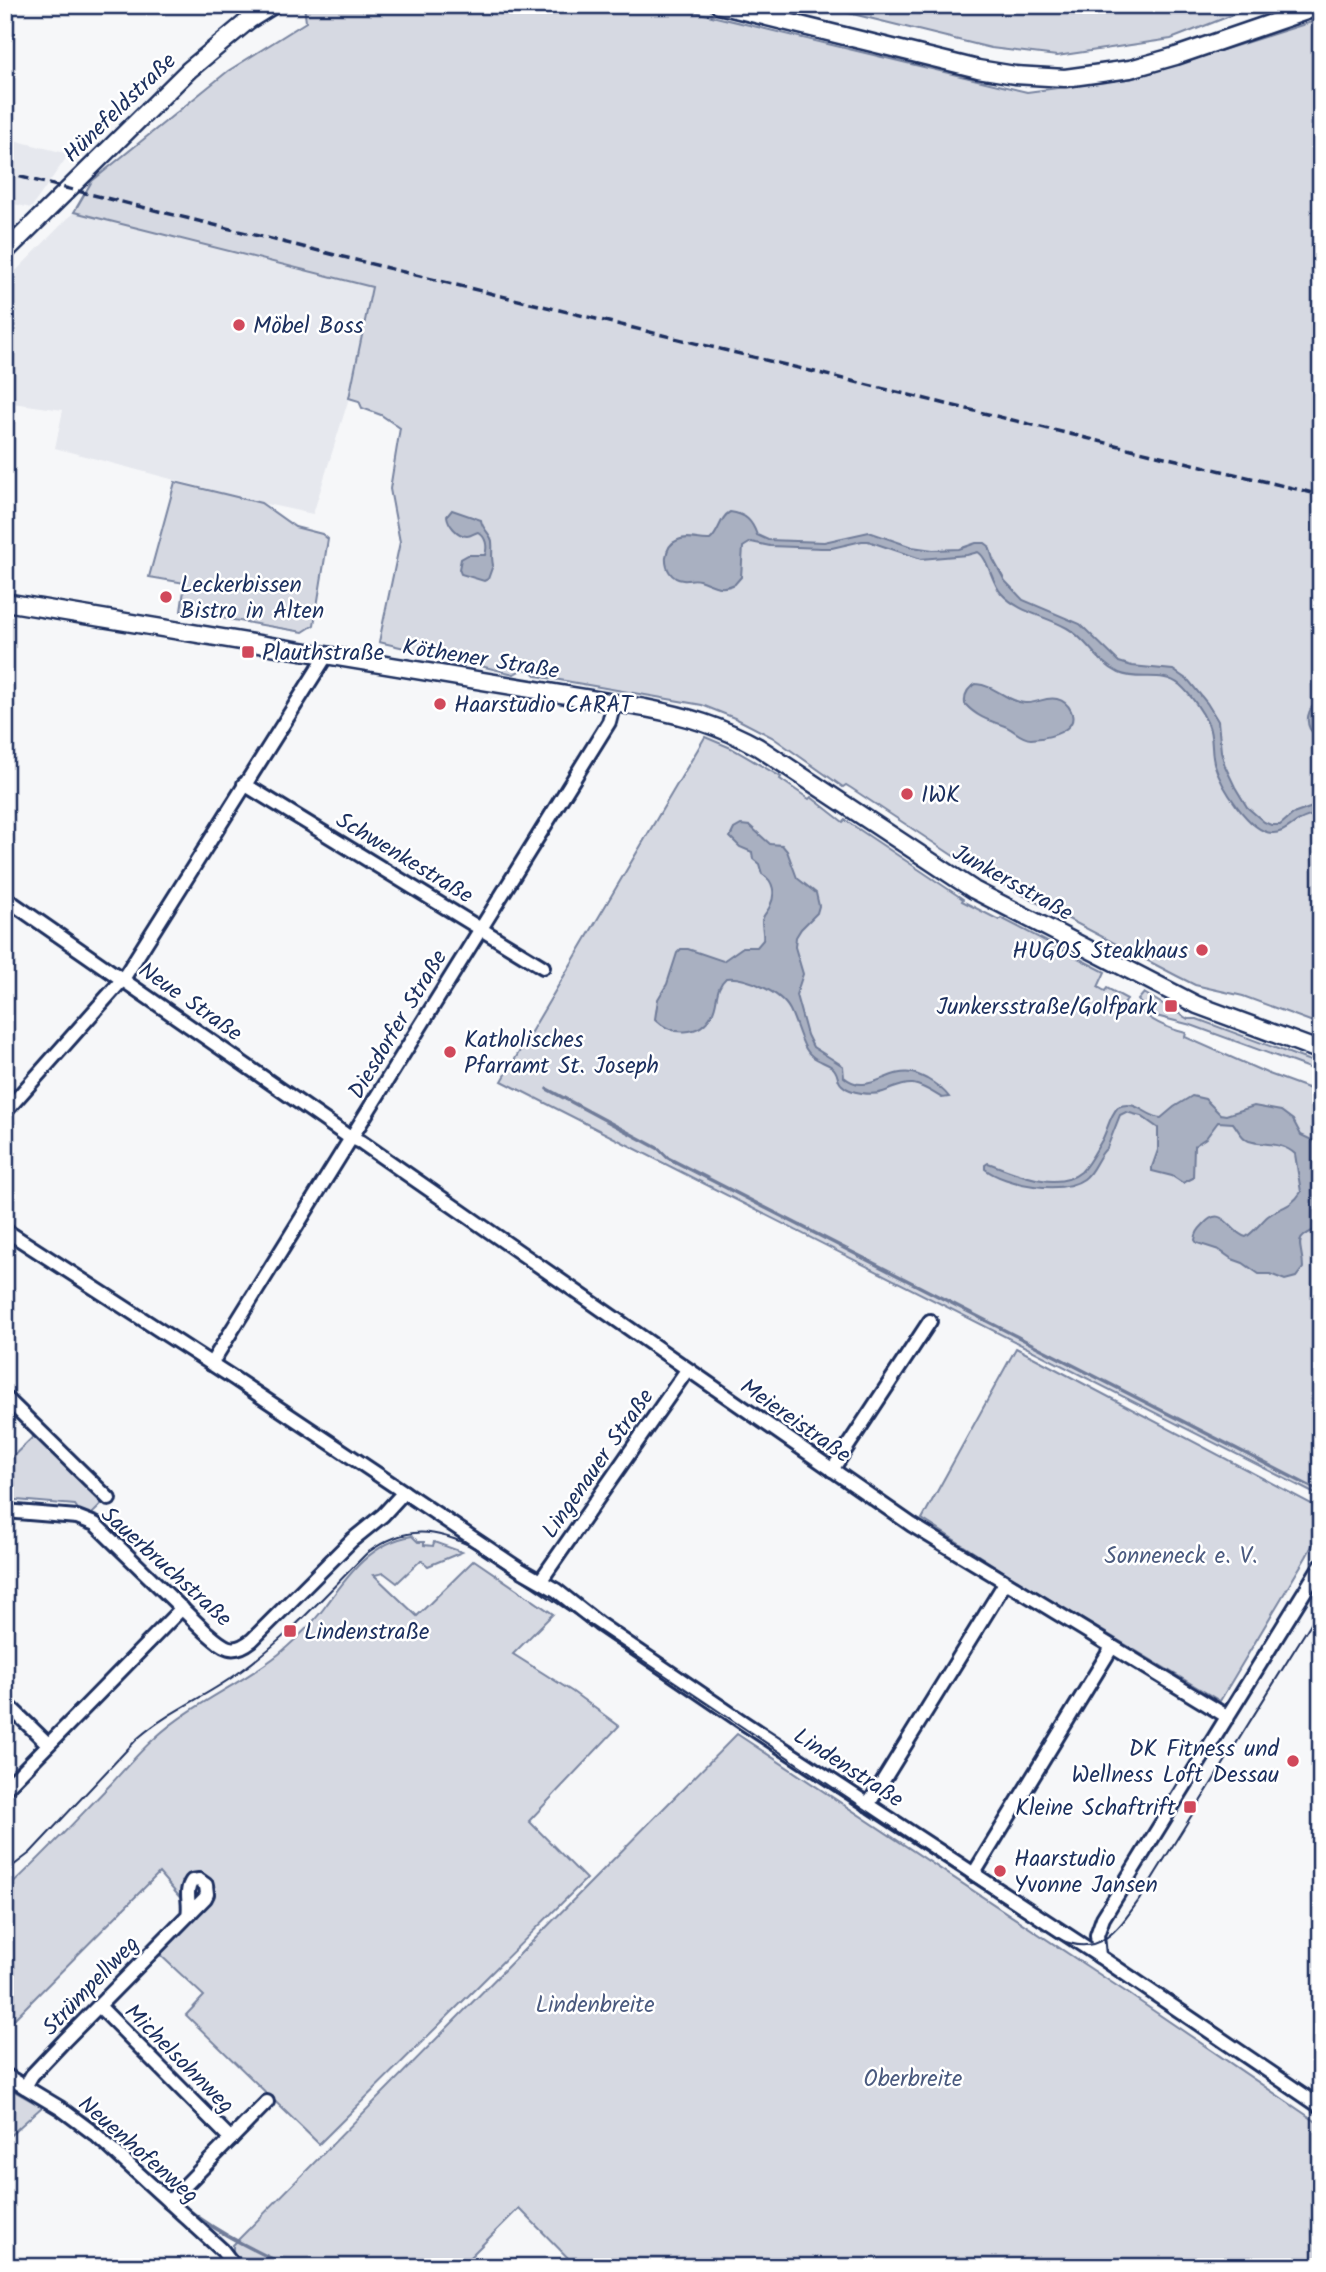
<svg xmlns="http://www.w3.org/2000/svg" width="1326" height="2272" viewBox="0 0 1326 2272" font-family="Kalam,sans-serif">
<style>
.built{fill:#e6e8ee}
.green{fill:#d6d9e2;stroke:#7884a0;stroke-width:2}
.water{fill:#a9b0c1;stroke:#707c99;stroke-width:2}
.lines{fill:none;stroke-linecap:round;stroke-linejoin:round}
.stream{stroke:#707c99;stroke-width:3.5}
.street-casing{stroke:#1b2f5e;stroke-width:18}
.secondary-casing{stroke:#1b2f5e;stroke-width:21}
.street{stroke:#fff;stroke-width:12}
.secondary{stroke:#fff;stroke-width:16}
.tram{stroke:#1b2f5e;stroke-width:2}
.rail{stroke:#1b2f5e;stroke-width:3.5;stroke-dasharray:10 5;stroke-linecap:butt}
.poi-dot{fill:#d1495b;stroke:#fff;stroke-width:2.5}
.labels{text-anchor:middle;stroke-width:5;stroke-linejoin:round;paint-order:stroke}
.street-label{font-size:23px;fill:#1b2f5e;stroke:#fff}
.poi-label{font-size:23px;fill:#1b2f5e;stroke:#fff;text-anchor:start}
.park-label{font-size:23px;fill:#4a5a7f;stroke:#fff}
</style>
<rect width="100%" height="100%" fill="#f6f7f9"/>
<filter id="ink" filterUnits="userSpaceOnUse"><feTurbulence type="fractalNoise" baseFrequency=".0143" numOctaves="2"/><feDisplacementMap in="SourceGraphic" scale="14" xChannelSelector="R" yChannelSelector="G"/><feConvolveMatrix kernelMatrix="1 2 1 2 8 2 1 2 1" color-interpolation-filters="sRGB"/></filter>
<g filter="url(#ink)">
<g class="built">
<path d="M5,138L69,154L31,208L5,202Z"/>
<path d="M74,212L373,287L349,398L313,514L261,503L55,448L63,410L5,402V282Z"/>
</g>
<g class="green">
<path d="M304,5H666L1027,92L1134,78L1321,19V1025L1243,996L1195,985L1177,976L973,869L851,788L846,785L843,787L772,737L737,719L702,705L537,676L532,671L523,669L514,674L379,642L400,542L390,489L400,428L381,415L362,408L359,401L349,398L372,287L74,212L92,181L228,71L306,22Z"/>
<path d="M816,5H1258L1171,39L1057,56L991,48Z"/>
<path d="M175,482L261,503L295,527L322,534L328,539L314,625L303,632L181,611L185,583L149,577Z"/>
<path d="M705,737L731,748L781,777L780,779L809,799L811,797L843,822L845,820L963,899L962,901L999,920L1001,918L1105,972L1098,987L1105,991L1107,988L1127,999L1122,1009L1131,1013L1135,1005C1147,1020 1169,1029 1186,1033L1185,1037L1269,1074L1321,1093V1497L502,1081Z"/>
<path d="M1144,993L1188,1019H1197L1321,1065V1075L1317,1074V1071L1191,1025L1156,1016L1145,1009L1138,1000Z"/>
<path d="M1016,1348L1321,1509V1529L1306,1557L1220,1701L1009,1575L922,1519Z"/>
<path d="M36,1434L95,1492L101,1505L91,1515L80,1512L75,1505L5,1499V1464Z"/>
<path d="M412,1536L418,1542H424V1545L433,1546L434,1542L462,1552L428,1566L421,1560L397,1583L384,1573L374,1575L417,1616L474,1560L553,1614L513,1654L573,1692L619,1726L529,1821L586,1879L319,2144L186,2015L204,1996L156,1951L195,1915L159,1873L5,2028V1891C42,1857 76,1820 111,1784C125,1769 139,1752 155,1738C192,1704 240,1685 279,1654C294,1641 316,1620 327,1604C349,1574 372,1542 412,1536Z"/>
<path d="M737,1734L1126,1992L1321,2125V2267H577L519,2208L460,2267H261L233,2254V2245Z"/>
<path d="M5,2086L42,2107L5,2140Z"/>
</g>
<g class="water">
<path d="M452,510L481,520C482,529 490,533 492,541C493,550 491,557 493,565L488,579L484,581L461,574L459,569L461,559L468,555H485C488,546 486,537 478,532C474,533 471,536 467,536C457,536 448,524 447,516Z"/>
<path d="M730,512C746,514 752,521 757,535L768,540L824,542L869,532L912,547L933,550L959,549L976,543H985L989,546L993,559L1005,581L1023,600L1080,624L1119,662L1132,666L1173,670L1189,681L1207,703L1218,721L1221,751L1225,766L1235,787L1247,807L1264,822L1271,825H1280L1293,814L1321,804V813C1314,815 1307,816 1300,820C1291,824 1283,834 1272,833C1249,832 1221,786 1215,766C1210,753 1214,737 1208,724C1202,711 1191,695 1180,685C1162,670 1139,682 1119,673C1097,663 1087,639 1067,628C1044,615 1019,613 1001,593C991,582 989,559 978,552L967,555L921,559L868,541H862L832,548H821L770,546L751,542L743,547L741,577L735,584C720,591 714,585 699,580C693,578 689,581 683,580C671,579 665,568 666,557C667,549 670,543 678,540C688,535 699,541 710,540C720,532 719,518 730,512Z"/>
<path d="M976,684C995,685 1007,702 1025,703C1037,704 1046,696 1057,699C1069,702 1079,718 1067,728C1059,735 1042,739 1031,739C1020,739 1013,728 1002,725C987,720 976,716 965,704C964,695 967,688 976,684Z"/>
<path d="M1321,698V743C1318,737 1313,734 1310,729C1304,717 1311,705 1321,698Z"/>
<path d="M741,825L750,826L770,844L782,845L787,851L797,878L816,893L819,906L817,913L801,929L796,937L795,947L803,974L796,995L807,1035L813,1047L843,1066L844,1077C867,1097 888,1068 912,1073C917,1074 923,1077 927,1079C936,1084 943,1089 949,1097L942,1098C932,1092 924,1086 913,1084C901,1083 893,1089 883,1092C872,1096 850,1093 842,1085C836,1080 839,1072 832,1067C823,1061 812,1060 806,1049C799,1037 796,1022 790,1010C781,992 745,976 726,978C714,989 719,1001 712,1014C700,1037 671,1036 655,1019L658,999L667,984L677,953L681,949H688L723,961L743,947H757L763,940C764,934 762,928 762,922C762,915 768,912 770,906C776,894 774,881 762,874L759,864L753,859L752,852L740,847L730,837L734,829Z"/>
<path d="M1192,1096L1205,1099L1220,1114L1226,1115L1254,1106L1281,1111L1293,1120L1301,1135L1314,1141L1317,1146L1321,1176V1227C1289,1240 1303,1243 1303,1268L1296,1277L1285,1280L1270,1274H1259L1243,1263L1232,1259L1219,1250L1197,1243L1195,1240C1196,1233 1198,1230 1203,1225C1223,1202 1229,1233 1246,1237C1255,1231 1260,1223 1268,1216C1281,1206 1291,1208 1301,1192L1295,1154C1281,1141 1264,1146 1249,1141C1241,1138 1238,1129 1233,1123L1218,1122L1206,1138L1194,1146L1193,1178L1183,1183L1172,1176L1152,1171V1167L1158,1150V1128L1141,1116L1126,1112L1120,1115L1107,1148C1097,1156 1095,1171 1084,1179C1062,1195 1005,1185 985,1169V1165L988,1163C1014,1172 1056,1193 1081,1172C1089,1164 1096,1150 1102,1140C1108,1129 1109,1117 1118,1107C1136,1099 1145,1116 1161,1118L1174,1107Z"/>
</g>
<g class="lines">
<g class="stream">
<path d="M547,1089L659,1149L668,1158L1321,1492"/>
<path d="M5,2066L94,2123L171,2194"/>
<path d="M177,2200C209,2229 250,2248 289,2267"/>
</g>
<g class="street-casing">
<g id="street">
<path d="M244,784L543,967"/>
<path d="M5,898L346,1135L361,1142L912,1525L1228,1717"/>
<path d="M5,1112L123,979L326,656"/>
<path d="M5,1230L235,1379L519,1569L556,1590L599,1624L744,1723L1099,1956L1321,2107"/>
<path d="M211,1364C345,1151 475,935 609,722L614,703"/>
<path d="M5,1397L109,1499"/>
<path d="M832,1470L930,1321"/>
<path d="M5,1511L77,1517L95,1524L206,1632C223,1647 232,1656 252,1640L352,1540L383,1515L404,1492"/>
<path d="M541,1580L687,1370"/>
<path d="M5,1696L8,1705L48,1744"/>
<path d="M5,1789L182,1608"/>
<path d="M868,1805L1005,1583"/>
<path d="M973,1875L1112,1647"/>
<path d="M1099,1956L1097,1935L1103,1918L1321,1565"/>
<path d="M99,2006L231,2139"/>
<path d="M5,2075L60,2108L96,2135L222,2250L235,2267"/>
<path d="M25,2087L32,2075L64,2041L205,1898L207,1894L206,1885L199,1880L192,1881C184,1892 191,1903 188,1915"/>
<path d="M169,2202L267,2102"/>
</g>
</g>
<g class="secondary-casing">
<g id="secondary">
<path d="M719,5L978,69L1015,75L1065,78L1130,69L1176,56L1321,6"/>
<path d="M5,252L189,70L249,20L273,5"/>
<path d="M5,602L645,708C686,716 721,726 758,747L974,890L1197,1005L1321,1051"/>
</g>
</g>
<use href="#street" class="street"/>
<use href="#secondary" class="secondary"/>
<path class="tram" d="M5,1872L30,1853L138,1738C170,1710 208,1696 241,1671C288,1637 326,1594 367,1553C406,1525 434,1528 475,1548L1059,1939C1099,1959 1119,1928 1139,1900L1321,1607"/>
<path class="rail" d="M5,173L444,282L1321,495"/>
</g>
</g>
<g class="poi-dot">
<circle cx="239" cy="325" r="7"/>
<circle cx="166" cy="597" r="7"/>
<rect x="241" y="645" width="14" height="14" rx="3.5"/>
<circle cx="440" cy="704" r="7"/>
<circle cx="907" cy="794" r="7"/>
<circle cx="1202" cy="950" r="7"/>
<rect x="1164" y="999" width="14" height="14" rx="3.5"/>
<circle cx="450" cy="1052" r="7"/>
<rect x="283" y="1624" width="14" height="14" rx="3.5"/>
<circle cx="1293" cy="1761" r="7"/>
<rect x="1183" y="1800" width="14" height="14" rx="3.5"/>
<circle cx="1000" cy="1871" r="7"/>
</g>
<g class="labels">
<g class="street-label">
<text transform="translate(119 107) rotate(-44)" y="8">Hünefeldstraße</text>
<text transform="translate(481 658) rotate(9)" y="8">Köthener Straße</text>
<text transform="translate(405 857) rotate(31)" y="8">Schwenkestraße</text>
<text transform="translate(1013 882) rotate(29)" y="8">Junkersstraße</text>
<text transform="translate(191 1001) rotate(35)" y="8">Neue Straße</text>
<text transform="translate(397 1024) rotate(-59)" y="8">Diesdorfer Straße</text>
<text transform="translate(796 1420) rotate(35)" y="8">Meiereistraße</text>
<text transform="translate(597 1463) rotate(-55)" y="8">Lingenauer Straße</text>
<text transform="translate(167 1566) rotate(42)" y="8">Sauerbruchstraße</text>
<text transform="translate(849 1767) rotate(33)" y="8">Lindenstraße</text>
<text transform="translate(90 1985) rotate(-46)" y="8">Strümpellweg</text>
<text transform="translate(180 2058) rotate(45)" y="8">Michelsohnweg</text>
<text transform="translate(139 2149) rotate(41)" y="8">Neuenhofenweg</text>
</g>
<g class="poi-label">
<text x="253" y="333">Möbel Boss</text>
<text x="180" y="592">Leckerbissen<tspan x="180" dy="26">Bistro in Alten</tspan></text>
<text x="262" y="660">Plauthstraße</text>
<text x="454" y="712">Haarstudio CARAT</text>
<text x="921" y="802">IWK</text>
<text x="1188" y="958" text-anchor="end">HUGOS Steakhaus</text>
<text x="1157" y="1014" text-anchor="end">Junkersstraße/Golfpark</text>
<text x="464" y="1047">Katholisches<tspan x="464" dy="26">Pfarramt St. Joseph</tspan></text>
<text x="304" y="1639">Lindenstraße</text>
<text x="1279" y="1756" text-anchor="end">DK Fitness und<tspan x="1279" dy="26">Wellness Loft Dessau</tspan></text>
<text x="1176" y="1815" text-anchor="end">Kleine Schaftrift</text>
<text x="1014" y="1866">Haarstudio<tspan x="1014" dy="26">Yvonne Jansen</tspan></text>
</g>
<g class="park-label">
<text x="1181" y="1563">Sonneneck e. V.</text>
<text x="595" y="2012">Lindenbreite</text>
<text x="913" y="2086">Oberbreite</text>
</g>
</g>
<rect width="1326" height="2272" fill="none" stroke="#fff" stroke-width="28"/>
<rect x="14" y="14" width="1298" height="2244" fill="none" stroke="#1b2f5e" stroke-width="2.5" filter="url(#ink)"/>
</svg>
